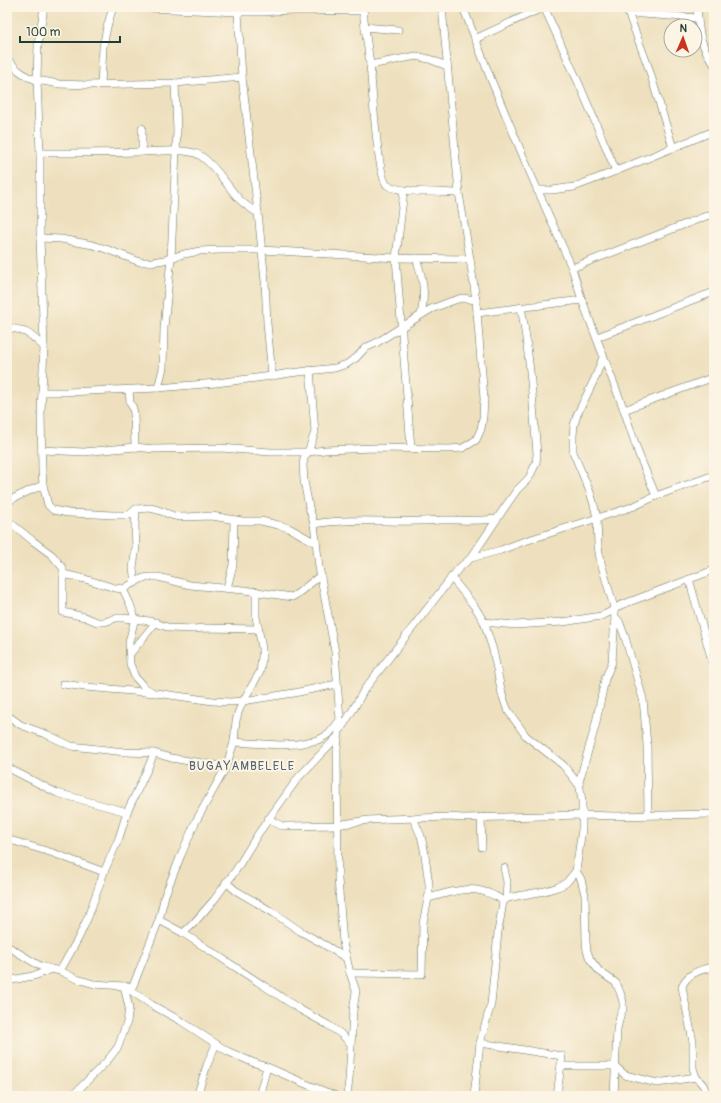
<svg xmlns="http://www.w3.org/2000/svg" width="721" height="1103" viewBox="0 0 721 1103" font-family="Pangolin,sans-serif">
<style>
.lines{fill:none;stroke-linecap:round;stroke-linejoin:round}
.minor-casing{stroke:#677664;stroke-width:8}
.minor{stroke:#fff;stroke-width:7}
.labels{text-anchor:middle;stroke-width:4;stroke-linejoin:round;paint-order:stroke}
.quarter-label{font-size:12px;letter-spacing:1px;fill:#526271;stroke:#fcf5e5}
</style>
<rect width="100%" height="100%" fill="#fcf5e5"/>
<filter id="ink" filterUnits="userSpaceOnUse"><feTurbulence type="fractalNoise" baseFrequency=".025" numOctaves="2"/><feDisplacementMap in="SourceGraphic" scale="8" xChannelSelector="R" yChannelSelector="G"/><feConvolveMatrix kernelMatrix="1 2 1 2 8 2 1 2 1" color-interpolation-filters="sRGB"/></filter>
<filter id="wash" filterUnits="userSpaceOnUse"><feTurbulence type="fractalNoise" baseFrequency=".012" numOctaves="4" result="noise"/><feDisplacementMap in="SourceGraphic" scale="16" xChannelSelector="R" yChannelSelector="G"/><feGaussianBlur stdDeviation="0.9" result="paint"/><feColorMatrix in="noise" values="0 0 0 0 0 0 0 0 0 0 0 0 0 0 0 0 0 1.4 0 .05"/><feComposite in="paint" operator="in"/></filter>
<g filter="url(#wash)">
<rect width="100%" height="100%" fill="#eee0be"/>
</g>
<g filter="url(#ink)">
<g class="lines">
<g class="minor-casing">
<g id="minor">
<path d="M44,7L38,45L37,80L40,153V238L44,347L41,412L42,470L43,485L48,505L53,510L68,513L95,514L112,515H129L136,509L150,508L158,510L174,516L181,517L212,516L242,521H261L278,525L289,528L316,543"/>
<path d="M127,7L238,12H264L287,10L363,11"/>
<path d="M363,7C364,26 368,46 370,65C372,83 377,176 387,185C397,193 445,192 459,193"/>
<path d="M463,7L492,82L528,168L572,268L582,300L624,410L639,455L656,496"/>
<path d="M544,7L580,86L616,171"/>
<path d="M626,7L648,66L673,148"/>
<path d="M697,7C699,31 699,44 714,64"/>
<path d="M238,12L242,77L258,213L265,281L267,323L272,376"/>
<path d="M628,13L698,18"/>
<path d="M365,27L398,30"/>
<path d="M475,39L544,7"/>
<path d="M7,59L18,70L28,77L37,80L59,84L86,85L175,83L242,77"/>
<path d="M370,65L416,56L429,59L447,66"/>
<path d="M101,84L103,47L107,27L113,7"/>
<path d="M142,128V152"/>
<path d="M40,153C73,153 105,153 138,152C154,152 188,147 201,156C217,167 226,185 239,199C245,205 251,209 258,213"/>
<path d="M404,190L396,258L411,448"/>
<path d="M537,190H552L574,187L616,171L714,131"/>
<path d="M40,238L61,239L93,245L106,249L140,262H152L164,260L184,254L200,251L219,250H262L396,258L470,259"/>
<path d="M416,258C423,278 426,293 421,314"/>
<path d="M572,268L714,213"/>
<path d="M477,313L582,300"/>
<path d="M7,328C26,329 31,335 44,347"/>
<path d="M597,337C636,323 675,306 714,292"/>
<path d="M158,388L163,368L164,328L171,258L177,131L175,83"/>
<path d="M129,390L130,402L133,408L134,414L135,447"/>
<path d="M42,392H66L158,388L216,383L272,376L290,373L335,368L347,364L351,361L356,358L365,348L376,343L431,309L452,301L462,298L476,300"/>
<path d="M624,410L714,377"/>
<path d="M42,450L84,452L135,447L154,449L221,448L270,452H308L315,432L310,370"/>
<path d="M7,502C19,495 31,490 43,485"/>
<path d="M7,520L33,541L52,555L63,568V612L85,617L97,622H105L116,618H123L150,621L170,628L193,629L204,628L259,629"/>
<path d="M314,524C350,518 385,522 421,521C428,521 435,520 442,520C460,520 478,521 497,519"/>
<path d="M471,558L505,507L517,490L529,478L536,463L537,454C533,405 530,356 521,307"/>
<path d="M63,574L85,579L115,588L123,589L130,604L135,618L129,642L130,664L135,677L145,688L151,691"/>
<path d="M451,577L475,607L484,622L515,625L563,622L601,616L608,613L621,605L714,570"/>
<path d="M689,579L714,668"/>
<path d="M135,583L133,568L136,547L135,527L136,509"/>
<path d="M227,588L233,565L234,520"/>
<path d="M123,589L130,585L143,578L150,577H158L190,585L244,590L292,597L297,594L321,575"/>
<path d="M615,617L619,621L625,637L643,699L647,745L648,815"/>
<path d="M484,622L493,650L502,694L506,706L509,712L526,736L563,765L579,785"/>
<path d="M130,654L156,622"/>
<path d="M63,684L85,687L156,693L213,701L230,702L243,701L294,693L337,684"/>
<path d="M7,715L21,725L48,735L71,746L125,752L154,753L171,758L226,767"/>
<path d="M341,729L354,708L364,690L459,568L471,558L501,550L522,542L632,507L656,496L714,475"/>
<path d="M234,742L280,745L297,744L318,740L329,734L340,720"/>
<path d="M7,767L18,773L57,793L127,812"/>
<path d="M481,817L482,847"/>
<path d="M268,819L282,826H289L337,825L368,820L388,819L449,817L463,818L582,815L615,816L714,814"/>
<path d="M7,839L53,853L104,872"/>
<path d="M504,868L507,882L506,899"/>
<path d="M576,871L581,879L585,895L586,942L587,951L590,959L599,971L616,983L620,992L623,1002V1009L620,1016L617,1029L614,1096"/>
<path d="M226,882L235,890L274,913L300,931L325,945L346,958"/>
<path d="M428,898C451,892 470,884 493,895C497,897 501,898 503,902"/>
<path d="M159,920L183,933L301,1010L328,1025L341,1034L351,1044"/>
<path d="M183,933L193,924L214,900L236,870L258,834L298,778L339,735"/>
<path d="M7,946L40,966L51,969"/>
<path d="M60,971L79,937L88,917L104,872L119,838L127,812L148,768L154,753"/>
<path d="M350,973L422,974L423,923L429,894V884L424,849L421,836L413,818"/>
<path d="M7,981L37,975L51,969L60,971L77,979L94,984L124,986L152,1005L181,1021L227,1051L252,1062L267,1067L306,1084L336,1096"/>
<path d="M480,1043L562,1056L557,1096"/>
<path d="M561,1066H615L625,1075L657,1083L696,1077"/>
<path d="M72,1096L107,1061L118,1047L127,1022L129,1008L124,986H133L159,920L165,895L181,855L196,821L226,767L234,742L236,721L238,713L243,701L260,672L262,657V648L256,617V591"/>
<path d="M197,1096L207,1065L216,1044"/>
<path d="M259,1096L267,1067"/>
<path d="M347,1096L349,1080L353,1011L356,991L350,973L343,943L338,879L337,749L340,720L335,652L319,567L314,524L309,507L304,481L303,465L304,458L308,452L325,450L375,448L449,449L463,448L476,440L481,429L483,417L484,399L476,300L470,259L459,193L442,7"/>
<path d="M474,1096L480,1043L491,1004L498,932L503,902L506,899L512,897L545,891L558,887L566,883L576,871L582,829V801L579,782L595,727L605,679L612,662L615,617L613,604L600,559L598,546L597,518L594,505L590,492L573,452V436L574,425L577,415L595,378L603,357"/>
<path d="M708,1096L703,1085L696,1077L693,1068V1042L682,987C686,974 701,969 714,967"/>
</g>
</g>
<use href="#minor" class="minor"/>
</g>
</g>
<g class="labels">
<g class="quarter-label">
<text x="242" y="770">BUGAYAMBELELE</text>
</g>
</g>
<rect width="721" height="1103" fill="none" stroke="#fcf5e5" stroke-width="24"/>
<g transform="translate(683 38) rotate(2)"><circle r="19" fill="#fcf5e5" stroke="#a4ab9e"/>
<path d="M0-3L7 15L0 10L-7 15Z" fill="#c8321e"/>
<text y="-6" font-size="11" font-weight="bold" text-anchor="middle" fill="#1f3d34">N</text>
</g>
<path d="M20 36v6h100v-6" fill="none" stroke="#1f3d34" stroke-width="2"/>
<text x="26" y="36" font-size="12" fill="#1f3d34" stroke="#fcf5e5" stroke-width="3" paint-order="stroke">100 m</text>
</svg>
